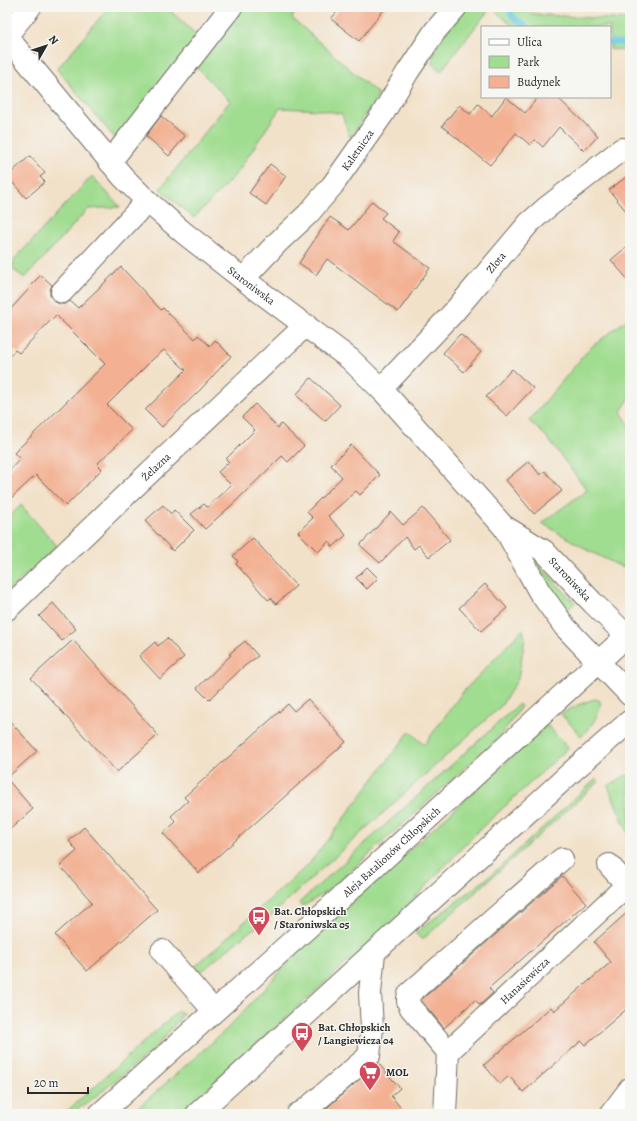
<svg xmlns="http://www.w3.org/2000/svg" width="637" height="1121" viewBox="0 0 637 1121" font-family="Alegreya,serif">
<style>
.green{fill:#a1dd91;stroke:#66845e}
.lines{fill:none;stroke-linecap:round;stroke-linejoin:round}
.stream{stroke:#64c5e2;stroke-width:6}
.building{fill:#f3b092}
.minor-casing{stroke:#716b62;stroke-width:24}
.major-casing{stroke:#716b62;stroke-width:24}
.minor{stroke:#fff;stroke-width:22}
.major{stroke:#fff;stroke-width:22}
.labels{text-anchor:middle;stroke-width:3;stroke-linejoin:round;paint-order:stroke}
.street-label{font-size:11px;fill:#2b2b2b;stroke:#f6f6f2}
.poi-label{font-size:11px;font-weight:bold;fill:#2b2b2b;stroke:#f6f6f2;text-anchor:start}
</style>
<rect width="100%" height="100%" fill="#f6f6f2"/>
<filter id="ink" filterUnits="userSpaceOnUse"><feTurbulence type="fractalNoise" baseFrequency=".025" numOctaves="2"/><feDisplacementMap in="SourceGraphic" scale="8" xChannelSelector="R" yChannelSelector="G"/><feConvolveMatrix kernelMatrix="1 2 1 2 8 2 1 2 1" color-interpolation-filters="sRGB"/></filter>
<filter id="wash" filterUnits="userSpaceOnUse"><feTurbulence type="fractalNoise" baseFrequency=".012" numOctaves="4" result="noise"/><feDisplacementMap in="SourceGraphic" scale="16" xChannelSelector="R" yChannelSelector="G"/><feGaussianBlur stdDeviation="0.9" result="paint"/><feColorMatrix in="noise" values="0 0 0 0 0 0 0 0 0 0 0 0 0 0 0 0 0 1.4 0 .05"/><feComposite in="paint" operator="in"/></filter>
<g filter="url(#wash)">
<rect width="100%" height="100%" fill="#f2e1c9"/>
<g class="green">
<path d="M109,7H166L199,37L118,142L57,69Z"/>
<path d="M241,7H297L292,18L379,95L350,138L342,114L322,110L280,108L237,173L194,218L160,189L230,101L194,65Z"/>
<path d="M470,7H519L516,10L543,15L627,20L630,17V51L610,49V27H514L491,7L441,71L432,64L435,48L459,14Z"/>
<path d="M92,176L120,207L88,209L25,278L11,268L15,259Z"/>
<path d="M630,317V397L621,412L630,426V566L622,567L591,552L542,523L587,490L545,435L529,421L589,349Z"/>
<path d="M21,505L57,546L7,592V519Z"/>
<path d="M517,545H520L575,603L567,610Z"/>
<path d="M523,629L525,638L518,679L501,706L329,862L261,925L246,934L196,976L189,972L309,864L410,731L424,745L462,693Z"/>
<path d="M594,699L599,700L601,704C598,717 591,727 581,736L561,714L578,705Z"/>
<path d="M519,704L521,706C513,719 505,731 494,742L346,875L345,874C335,888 316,898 302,907L299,903Z"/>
<path d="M547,725L568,748L477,832L390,924L179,1114H131L227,1029L302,948Z"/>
<path d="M630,775V831L629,835L608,786L624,776Z"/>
<path d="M596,779L599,782L595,785L422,940L415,933L490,876Z"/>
<path d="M178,1011L183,1014L155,1049L82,1107L81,1106C73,1113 76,1114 64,1114Z"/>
</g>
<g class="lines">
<g class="stream">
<path d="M508,7L513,17L527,27"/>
<path d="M610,42L630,44"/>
</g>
</g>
<g id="blocks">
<g class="building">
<path d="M341,7H386L359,41L331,19Z"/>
<path d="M506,97L525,113L538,97H557L598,136L584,151L559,127L543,147L535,140L530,145L516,133L490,165L442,126L459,105L470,114L478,104L492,116Z"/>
<path d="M161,116L185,136L169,156L146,136Z"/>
<path d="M30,156L45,173L40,177L45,182L26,198L7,176Z"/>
<path d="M270,164L286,176L266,205L249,193Z"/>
<path d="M630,174V216L609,190Z"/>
<path d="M372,201L386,213L381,218L399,232L393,241L430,268L398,312L327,259L316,275L299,263L330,217L349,230Z"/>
<path d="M630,244V282L611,260Z"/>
<path d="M121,267L161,310L163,308L195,339L198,335L210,346L215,340L231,356L202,388L162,427L145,410L186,370L164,350L153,359L107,405L132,430L97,464L102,469L66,506L36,475L7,502V473L20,459L14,453L105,364L56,315L19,353L15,350L7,360V313L30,288L29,287L41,275L52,285L50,290V295L54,301L60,304H65L70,301L78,308Z"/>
<path d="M460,334L481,352L464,372L443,353Z"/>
<path d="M512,369L533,388L507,416L486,397Z"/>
<path d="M311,378L340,405L325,421L296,395Z"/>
<path d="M255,404L278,428L281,424L304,446L288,462L282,456L233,504L205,529L191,514L204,504L207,507L231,485L218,472L229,462L226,459L255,430L242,417Z"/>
<path d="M351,445L380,475L360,495L356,491L328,516L346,535L333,547L329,541L318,552L298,532L313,518L307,512L342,477L331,465Z"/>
<path d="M529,461L540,475L545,471L562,491L534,514L515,491L506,480Z"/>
<path d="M163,505L171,514L174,510L194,530L173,551L145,521Z"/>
<path d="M423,508L450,540L429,557L419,545L414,549L405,537L380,563L360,545L391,512L403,525Z"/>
<path d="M253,538L296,586L276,604L271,598L268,600L236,564L238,561L233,556Z"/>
<path d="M367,567L378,578L367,589L356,578Z"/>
<path d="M485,584L507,608L481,631L459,608Z"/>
<path d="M53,603L76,629L62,641L39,616Z"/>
<path d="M167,638L184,657L160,679L139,656L155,642L158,646Z"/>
<path d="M73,640L158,735L117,772L31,678Z"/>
<path d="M245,641L258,656L242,668L209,700L197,688L231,655L229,654Z"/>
<path d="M308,699L346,742L199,873L163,833L176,822L171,816L188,801L184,797L288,704L294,711Z"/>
<path d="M7,718L37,751L7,778Z"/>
<path d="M7,779L33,809L7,832Z"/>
<path d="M84,827L157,910L87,971L55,935L92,902L60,866L77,851L69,841Z"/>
<path d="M562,876L586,903L489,988L493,993L480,1005L475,1000L444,1028L421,1000Z"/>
<path d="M630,910V1006L585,1045L581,1041L523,1092L509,1076L500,1084L484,1065L551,1007L554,1011L611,962L594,942Z"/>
<path d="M378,1063L400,1088L391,1096L406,1114H320Z"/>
</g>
</g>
</g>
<g filter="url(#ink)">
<use href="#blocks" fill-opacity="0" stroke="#716b62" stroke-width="1"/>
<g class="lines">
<g class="minor-casing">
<g id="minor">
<path d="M7,35L30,7"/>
<path id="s1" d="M7,37L123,177L147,201L184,233L243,279L350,359L384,392L504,527L539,591L565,627L630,695"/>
<path d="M110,162L231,7"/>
<path id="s2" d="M243,279L278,242L308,214L332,186L382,115L407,73L435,31L456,7"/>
<path d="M62,292L147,201"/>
<path id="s3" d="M381,389L453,313L529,223L545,209L622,149"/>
<path id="s4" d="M505,527L544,551L593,603L630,639"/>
<path id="s5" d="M7,609L132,489L306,325"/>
<path d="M162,951L214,1011"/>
<path d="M448,1052L411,1008C408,1003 407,1000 409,994L562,859"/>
<path d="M298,1114L304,1111L369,1056L372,1028L370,993L374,953"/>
<path id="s6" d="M445,1114L448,1052L627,885L609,865"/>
<path d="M611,1114L630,1089"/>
</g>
</g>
<g class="major-casing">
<g id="major">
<path id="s7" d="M100,1114L366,875L630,633"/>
<path d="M197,1114L576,768L630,721"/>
</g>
</g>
<use href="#minor" class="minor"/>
<use href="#major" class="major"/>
</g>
</g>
<defs>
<g id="bus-pin" transform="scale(1.15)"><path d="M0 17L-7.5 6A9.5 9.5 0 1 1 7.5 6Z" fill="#d1495b" stroke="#f6f6f2"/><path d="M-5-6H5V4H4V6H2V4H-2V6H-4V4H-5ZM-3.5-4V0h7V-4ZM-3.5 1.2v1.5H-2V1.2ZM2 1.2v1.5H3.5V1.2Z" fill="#fff"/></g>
<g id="supermarket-pin" transform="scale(1.15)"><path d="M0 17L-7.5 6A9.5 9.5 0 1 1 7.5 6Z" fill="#d1495b" stroke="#f6f6f2"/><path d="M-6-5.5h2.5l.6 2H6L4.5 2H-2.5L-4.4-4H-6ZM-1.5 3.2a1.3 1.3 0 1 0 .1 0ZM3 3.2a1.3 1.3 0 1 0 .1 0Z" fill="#fff"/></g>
</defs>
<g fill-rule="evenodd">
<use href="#bus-pin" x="259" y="917"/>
<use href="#bus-pin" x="302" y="1033"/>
<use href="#supermarket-pin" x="370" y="1072"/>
</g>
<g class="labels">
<g class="street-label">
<text dy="4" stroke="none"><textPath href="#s2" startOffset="173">Kaletnicza</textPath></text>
<text dy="4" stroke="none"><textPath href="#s3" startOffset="171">Złota</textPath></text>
<text dy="4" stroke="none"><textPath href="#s1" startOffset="350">Staroniwska</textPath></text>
<text dy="4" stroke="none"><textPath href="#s5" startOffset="206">Żelazna</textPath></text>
<text dy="4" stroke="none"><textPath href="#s4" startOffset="84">Staroniwska</textPath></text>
<text dy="4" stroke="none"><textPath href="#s7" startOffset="392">Aleja Batalionów Chłopskich</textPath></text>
<text dy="4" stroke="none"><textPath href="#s6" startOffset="167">Hanasiewicza</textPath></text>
</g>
<g class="poi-label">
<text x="274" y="915">Bat. Chłopskich<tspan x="274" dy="13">/ Staroniwska 05</tspan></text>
<text x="318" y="1031">Bat. Chłopskich<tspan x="318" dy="13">/ Langiewicza 04</tspan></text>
<text x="386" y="1076">MOL</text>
</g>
</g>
<rect width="637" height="1121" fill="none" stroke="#f6f6f2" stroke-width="24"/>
<rect x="481" y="26" width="130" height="72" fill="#f6f6f2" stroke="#a5a5a2"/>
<rect x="489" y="39" width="20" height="6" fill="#ffffff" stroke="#a5a5a2"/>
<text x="517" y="46" font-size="12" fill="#2b2b2b">Ulica</text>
<rect x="489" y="56" width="20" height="12" fill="#a1dd91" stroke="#a5a5a2"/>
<text x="517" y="66" font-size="12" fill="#2b2b2b">Park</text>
<rect x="489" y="76" width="20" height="12" fill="#f3b092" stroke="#a5a5a2"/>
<text x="517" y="86" font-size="12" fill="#2b2b2b">Budynek</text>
<g transform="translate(46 46) rotate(51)" stroke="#f6f6f2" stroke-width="3" paint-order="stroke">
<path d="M0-3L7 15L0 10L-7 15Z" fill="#2b2b2b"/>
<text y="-6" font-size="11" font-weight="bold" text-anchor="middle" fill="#2b2b2b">N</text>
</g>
<path d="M28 1087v6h60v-6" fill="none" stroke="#2b2b2b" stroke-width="2"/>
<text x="34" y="1087" font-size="12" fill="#2b2b2b" stroke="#f6f6f2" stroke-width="3" paint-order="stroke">20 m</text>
</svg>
